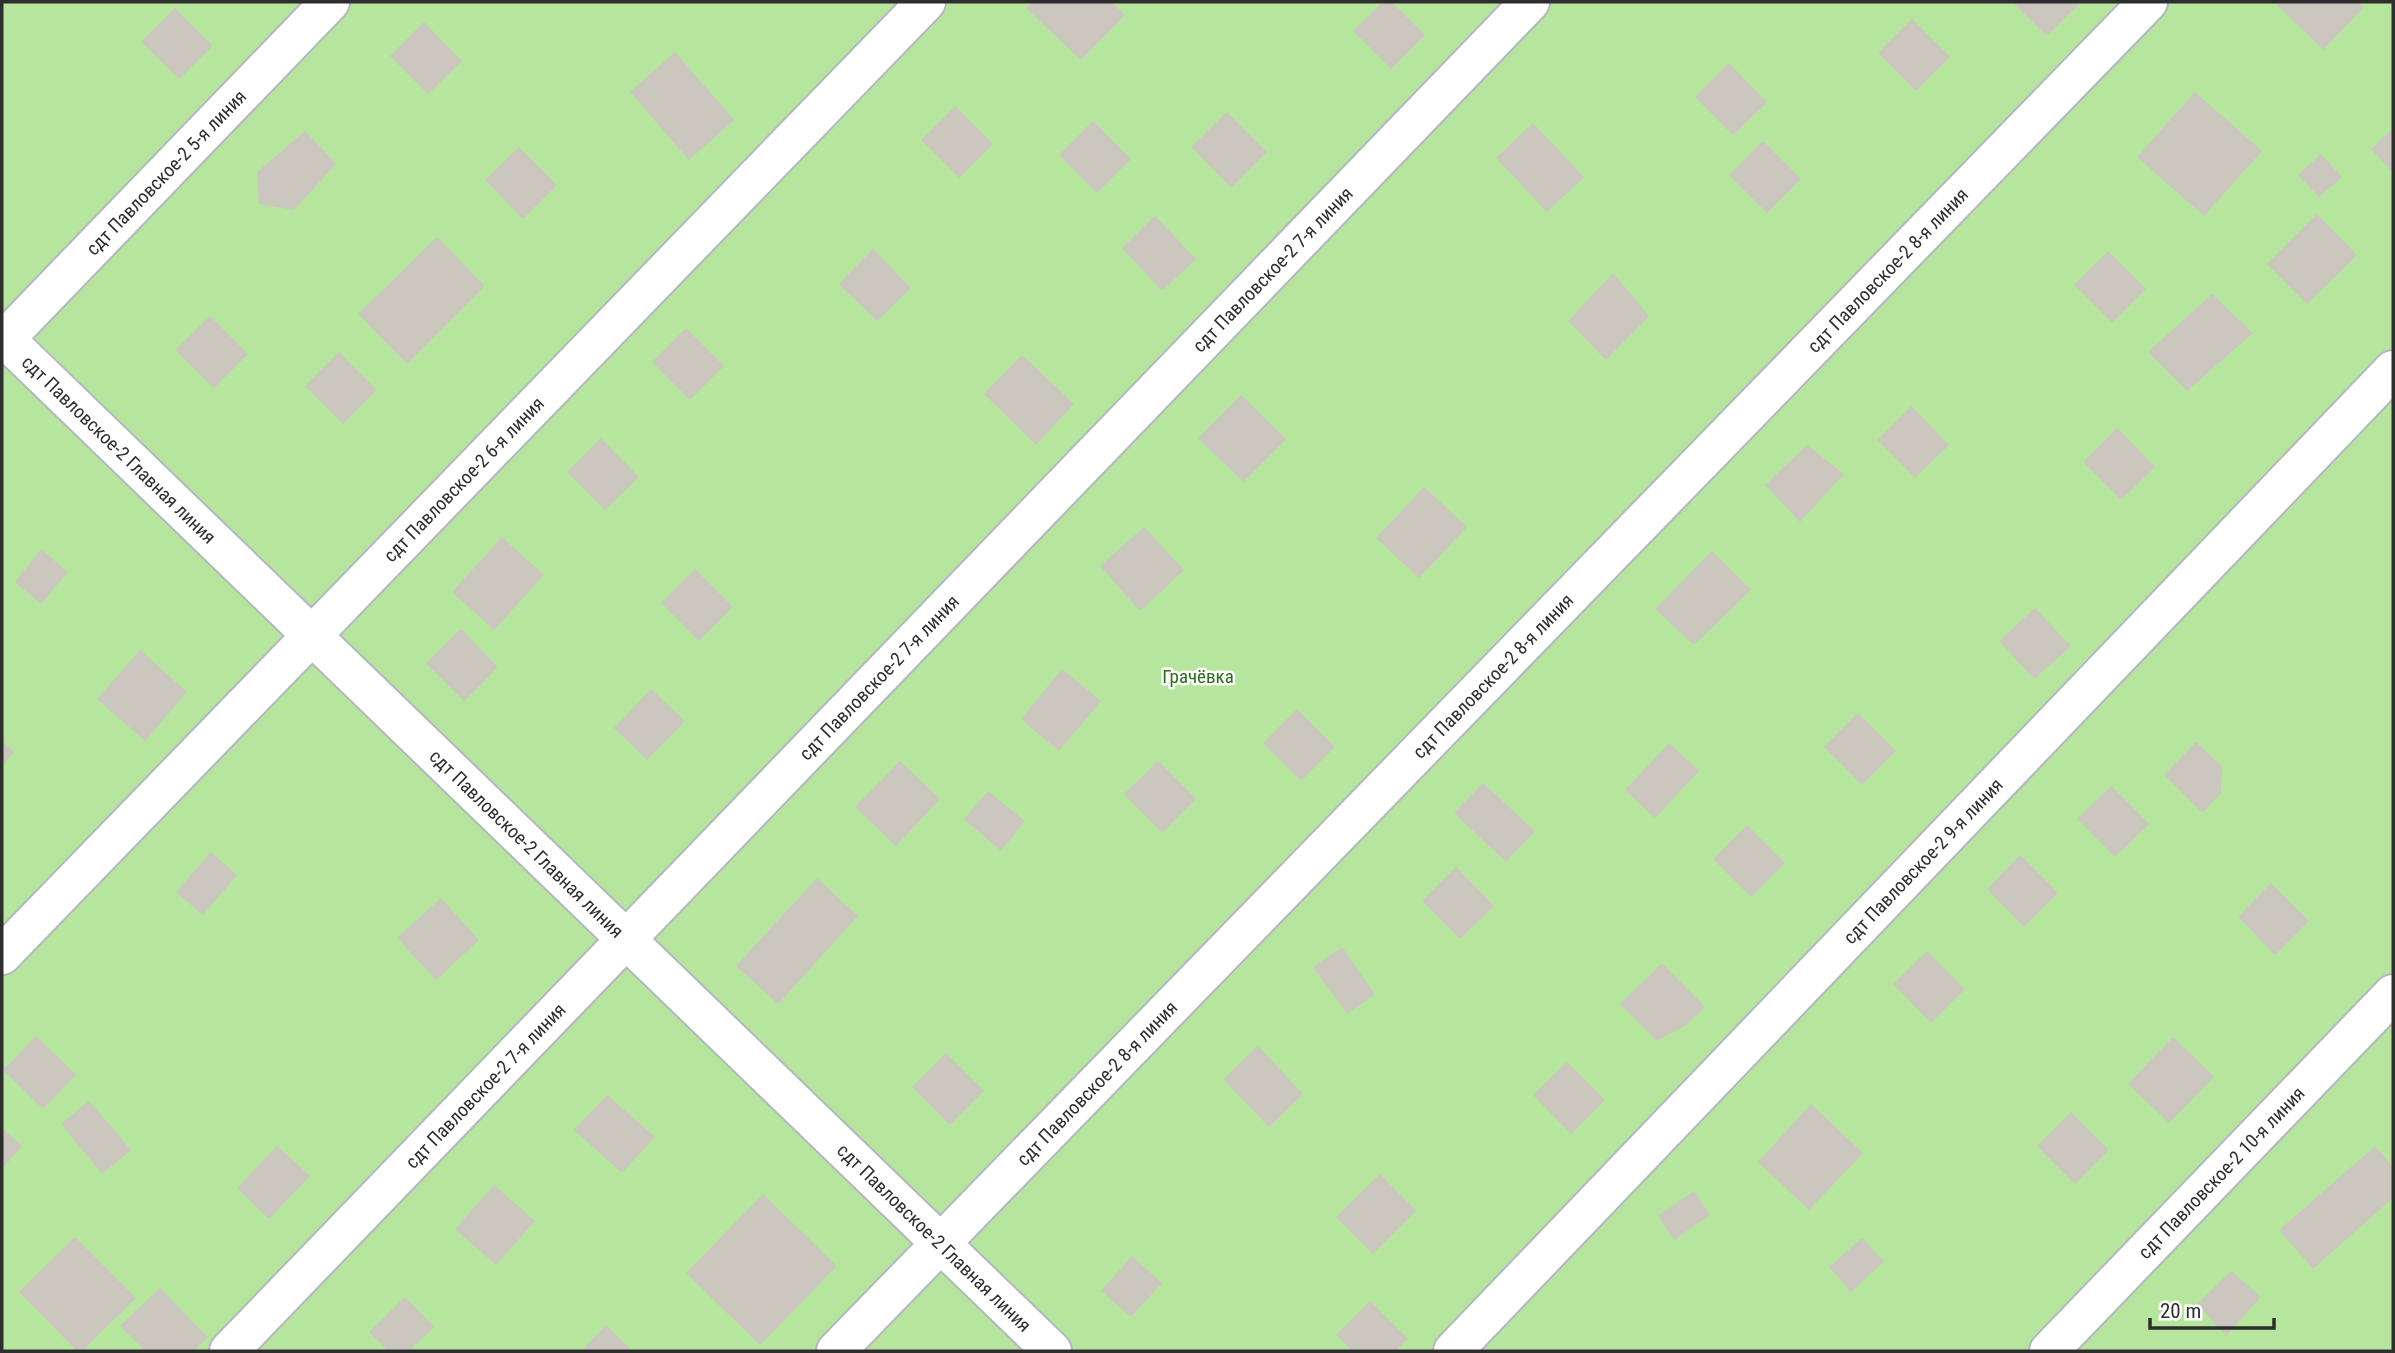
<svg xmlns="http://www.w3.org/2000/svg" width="2395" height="1353" viewBox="0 0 2395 1353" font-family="'Roboto Condensed',sans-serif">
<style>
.green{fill:#b6e59e}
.building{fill:#cbc7bf}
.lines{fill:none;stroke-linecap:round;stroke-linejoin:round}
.minor-casing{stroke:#b4b7c1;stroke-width:42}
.minor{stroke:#fff;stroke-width:38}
.labels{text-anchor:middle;stroke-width:5;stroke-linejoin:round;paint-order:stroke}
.street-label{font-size:19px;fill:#2e2e2e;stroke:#fff}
.park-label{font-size:19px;fill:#2c6e1b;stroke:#fff}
</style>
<rect width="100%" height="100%" fill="#efe9e1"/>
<rect class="green" x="2" y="2" width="2391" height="1349"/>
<g class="building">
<path d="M1032,2H1112L1125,15L1081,60L1026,8Z"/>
<path d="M1383,2H1392L1425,35L1391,69L1353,31Z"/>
<path d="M2012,2H2081L2047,36Z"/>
<path d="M2274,2H2359L2364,7L2323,50Z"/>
<path d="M175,8L213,46L179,79L141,42Z"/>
<path d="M1912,19L1950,57L1916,91L1878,53Z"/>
<path d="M424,22L462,61L428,94L390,56Z"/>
<path d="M675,52L734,120L689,160L630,92Z"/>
<path d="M1729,63L1767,102L1733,135L1695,97Z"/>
<path d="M2195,92L2262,151L2204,216L2137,157Z"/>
<path d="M955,106L993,144L959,178L921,140Z"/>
<path d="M1227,112L1267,152L1231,188L1191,147Z"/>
<path d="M1093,121L1131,159L1097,193L1059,155Z"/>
<path d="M1533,123L1584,177L1547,212L1496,158Z"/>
<path d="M2393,128V173L2371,149Z"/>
<path d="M305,131L336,164L294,210L259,204L257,172Z"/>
<path d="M1763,141L1801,179L1767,213L1729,175Z"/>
<path d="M519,147L557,185L523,219L485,180Z"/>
<path d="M2321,154L2342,177L2319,197L2298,175Z"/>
<path d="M2317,214L2357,255L2307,304L2267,264Z"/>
<path d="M1155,216L1196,259L1162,291L1122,248Z"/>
<path d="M437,237L485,286L407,364L358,314Z"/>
<path d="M873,249L911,288L877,321L839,284Z"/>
<path d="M2108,251L2146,289L2112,323L2074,285Z"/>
<path d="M1613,273L1649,316L1606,360L1568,321Z"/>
<path d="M2212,294L2253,333L2187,391L2148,352Z"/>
<path d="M210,316L248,354L214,388L175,350Z"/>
<path d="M686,328L724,366L690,400L652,362Z"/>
<path d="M339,352L377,390L343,424L305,386Z"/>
<path d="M1022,355L1074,404L1036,445L984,394Z"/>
<path d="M1241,395L1286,439L1243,482L1198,438Z"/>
<path d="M1911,406L1949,445L1915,478L1877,440Z"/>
<path d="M2117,428L2155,467L2121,500L2083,462Z"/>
<path d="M601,438L639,477L605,510L567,472Z"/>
<path d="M1807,445L1844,474L1800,522L1765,485Z"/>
<path d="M1424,487L1467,527L1419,578L1376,538Z"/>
<path d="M1144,527L1184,570L1140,611L1100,566Z"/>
<path d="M502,537L544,575L494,630L452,592Z"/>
<path d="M41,549L68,572L41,604L15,582Z"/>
<path d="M1712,551L1751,590L1694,645L1655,609Z"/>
<path d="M695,569L733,607L699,641L661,603Z"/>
<path d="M2035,608L2071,646L2034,679L1999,641Z"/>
<path d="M461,629L498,667L464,701L426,663Z"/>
<path d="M140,650L187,692L145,741L97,699Z"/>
<path d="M1062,669L1101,701L1059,751L1021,719Z"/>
<path d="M651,689L685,721L647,760L614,728Z"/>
<path d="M1297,709L1335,747L1301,781L1263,743Z"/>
<path d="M1858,713L1896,751L1862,785L1824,747Z"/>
<path d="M2,741L14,752L2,766Z"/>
<path d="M2196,742L2222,766L2221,793L2202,813L2164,775Z"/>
<path d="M1669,743L1699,771L1655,818L1625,790Z"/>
<path d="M900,761L940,799L896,846L855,807Z"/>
<path d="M1158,761L1196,799L1162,833L1124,794Z"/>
<path d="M1483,783L1535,831L1506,862L1454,813Z"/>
<path d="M2111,786L2149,824L2115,857L2077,819Z"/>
<path d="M988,791L1025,821L1001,851L964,819Z"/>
<path d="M1747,825L1785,863L1751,897L1713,859Z"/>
<path d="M211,852L237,875L203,915L176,892Z"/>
<path d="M2020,855L2058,893L2024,927L1987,889Z"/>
<path d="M1456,867L1494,906L1460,939L1422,901Z"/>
<path d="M817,878L858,916L778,1004L736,966Z"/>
<path d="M2271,883L2309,921L2275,955L2238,917Z"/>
<path d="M441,898L479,940L436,980L397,938Z"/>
<path d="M1342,947L1375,994L1347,1014L1313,967Z"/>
<path d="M1927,951L1965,989L1931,1023L1893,984Z"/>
<path d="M1662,963L1705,1007L1685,1026L1657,1041L1620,1004Z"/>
<path d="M36,1036L76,1075L43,1109L3,1070Z"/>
<path d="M2173,1037L2214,1077L2169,1123L2128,1084Z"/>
<path d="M1258,1046L1303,1094L1269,1127L1223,1079Z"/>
<path d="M946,1053L984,1091L950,1125L912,1087Z"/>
<path d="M1567,1062L1605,1100L1571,1134L1533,1095Z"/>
<path d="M607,1095L655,1137L622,1173L574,1130Z"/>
<path d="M89,1101L131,1150L102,1174L61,1124Z"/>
<path d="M1811,1104L1863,1153L1809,1210L1758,1162Z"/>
<path d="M2071,1112L2109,1150L2075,1184L2037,1146Z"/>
<path d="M2,1128L22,1146L2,1169Z"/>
<path d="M277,1146L310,1176L269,1219L237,1188Z"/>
<path d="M2375,1146L2393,1167V1198L2313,1269L2279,1230Z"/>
<path d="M1380,1174L1416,1211L1373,1254L1336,1217Z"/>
<path d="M494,1185L535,1221L496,1265L455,1229Z"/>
<path d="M1694,1191L1710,1215L1674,1240L1658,1216Z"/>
<path d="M763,1194L837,1266L760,1345L686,1273Z"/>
<path d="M75,1237L136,1298L82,1351H77L19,1292Z"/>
<path d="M1862,1238L1884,1261L1851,1292L1829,1267Z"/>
<path d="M1132,1256L1162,1283L1131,1317L1101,1291Z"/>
<path d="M2231,1271L2261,1297L2226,1336L2197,1304Z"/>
<path d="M160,1288L208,1337L193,1351H145L120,1326Z"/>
<path d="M405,1297L434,1327L409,1351H388L369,1332Z"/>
<path d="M1370,1301L1408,1339L1395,1351H1352L1336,1335Z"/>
<path d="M606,1325L633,1351H587L584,1348Z"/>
</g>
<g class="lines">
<g class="minor-casing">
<g id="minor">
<path id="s1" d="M2,336L1052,1351"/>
<path id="s2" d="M2,342L330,2"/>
<path id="s3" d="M2,955L926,2"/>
<path id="s4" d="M229,1351L1530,2"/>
<path id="s5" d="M836,1351L2148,2"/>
<path id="s6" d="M1453,1351L2393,370"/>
<path id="s7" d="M2049,1351L2393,994"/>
</g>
</g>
<use href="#minor" class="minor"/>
</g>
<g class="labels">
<g class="street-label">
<text dy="7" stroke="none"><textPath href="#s2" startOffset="236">сдт Павловское-2 5-я линия</textPath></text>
<text dy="7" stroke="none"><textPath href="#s4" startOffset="1503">сдт Павловское-2 7-я линия</textPath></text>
<text dy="7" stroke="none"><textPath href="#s5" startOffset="1508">сдт Павловское-2 8-я линия</textPath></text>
<text dy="7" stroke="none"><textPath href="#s1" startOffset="163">сдт Павловское-2 Главная линия</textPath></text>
<text dy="7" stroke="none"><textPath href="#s3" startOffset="663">сдт Павловское-2 6-я линия</textPath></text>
<text dy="7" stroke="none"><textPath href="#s4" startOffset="936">сдт Павловское-2 7-я линия</textPath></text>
<text dy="7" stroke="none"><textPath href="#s5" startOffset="942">сдт Павловское-2 8-я линия</textPath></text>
<text dy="7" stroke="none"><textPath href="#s1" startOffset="730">сдт Павловское-2 Главная линия</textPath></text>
<text dy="7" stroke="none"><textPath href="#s6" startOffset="679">сдт Павловское-2 9-я линия</textPath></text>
<text dy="7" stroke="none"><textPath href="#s5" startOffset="374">сдт Павловское-2 8-я линия</textPath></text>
<text dy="7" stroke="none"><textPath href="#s4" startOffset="369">сдт Павловское-2 7-я линия</textPath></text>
<text dy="7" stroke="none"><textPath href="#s7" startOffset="248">сдт Павловское-2 10-я линия</textPath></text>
<text dy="7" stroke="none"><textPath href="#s1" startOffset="1297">сдт Павловское-2 Главная линия</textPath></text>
</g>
<g class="park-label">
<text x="1198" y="683">Грачёвка</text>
</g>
</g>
<rect width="2395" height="1353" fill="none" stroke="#2e2e2e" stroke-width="7"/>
<path d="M2150 1318v10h124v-10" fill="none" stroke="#2e2e2e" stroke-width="3.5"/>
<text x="2160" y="1318" font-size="21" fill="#2e2e2e" stroke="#ffffff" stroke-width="5" paint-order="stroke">20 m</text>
</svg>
